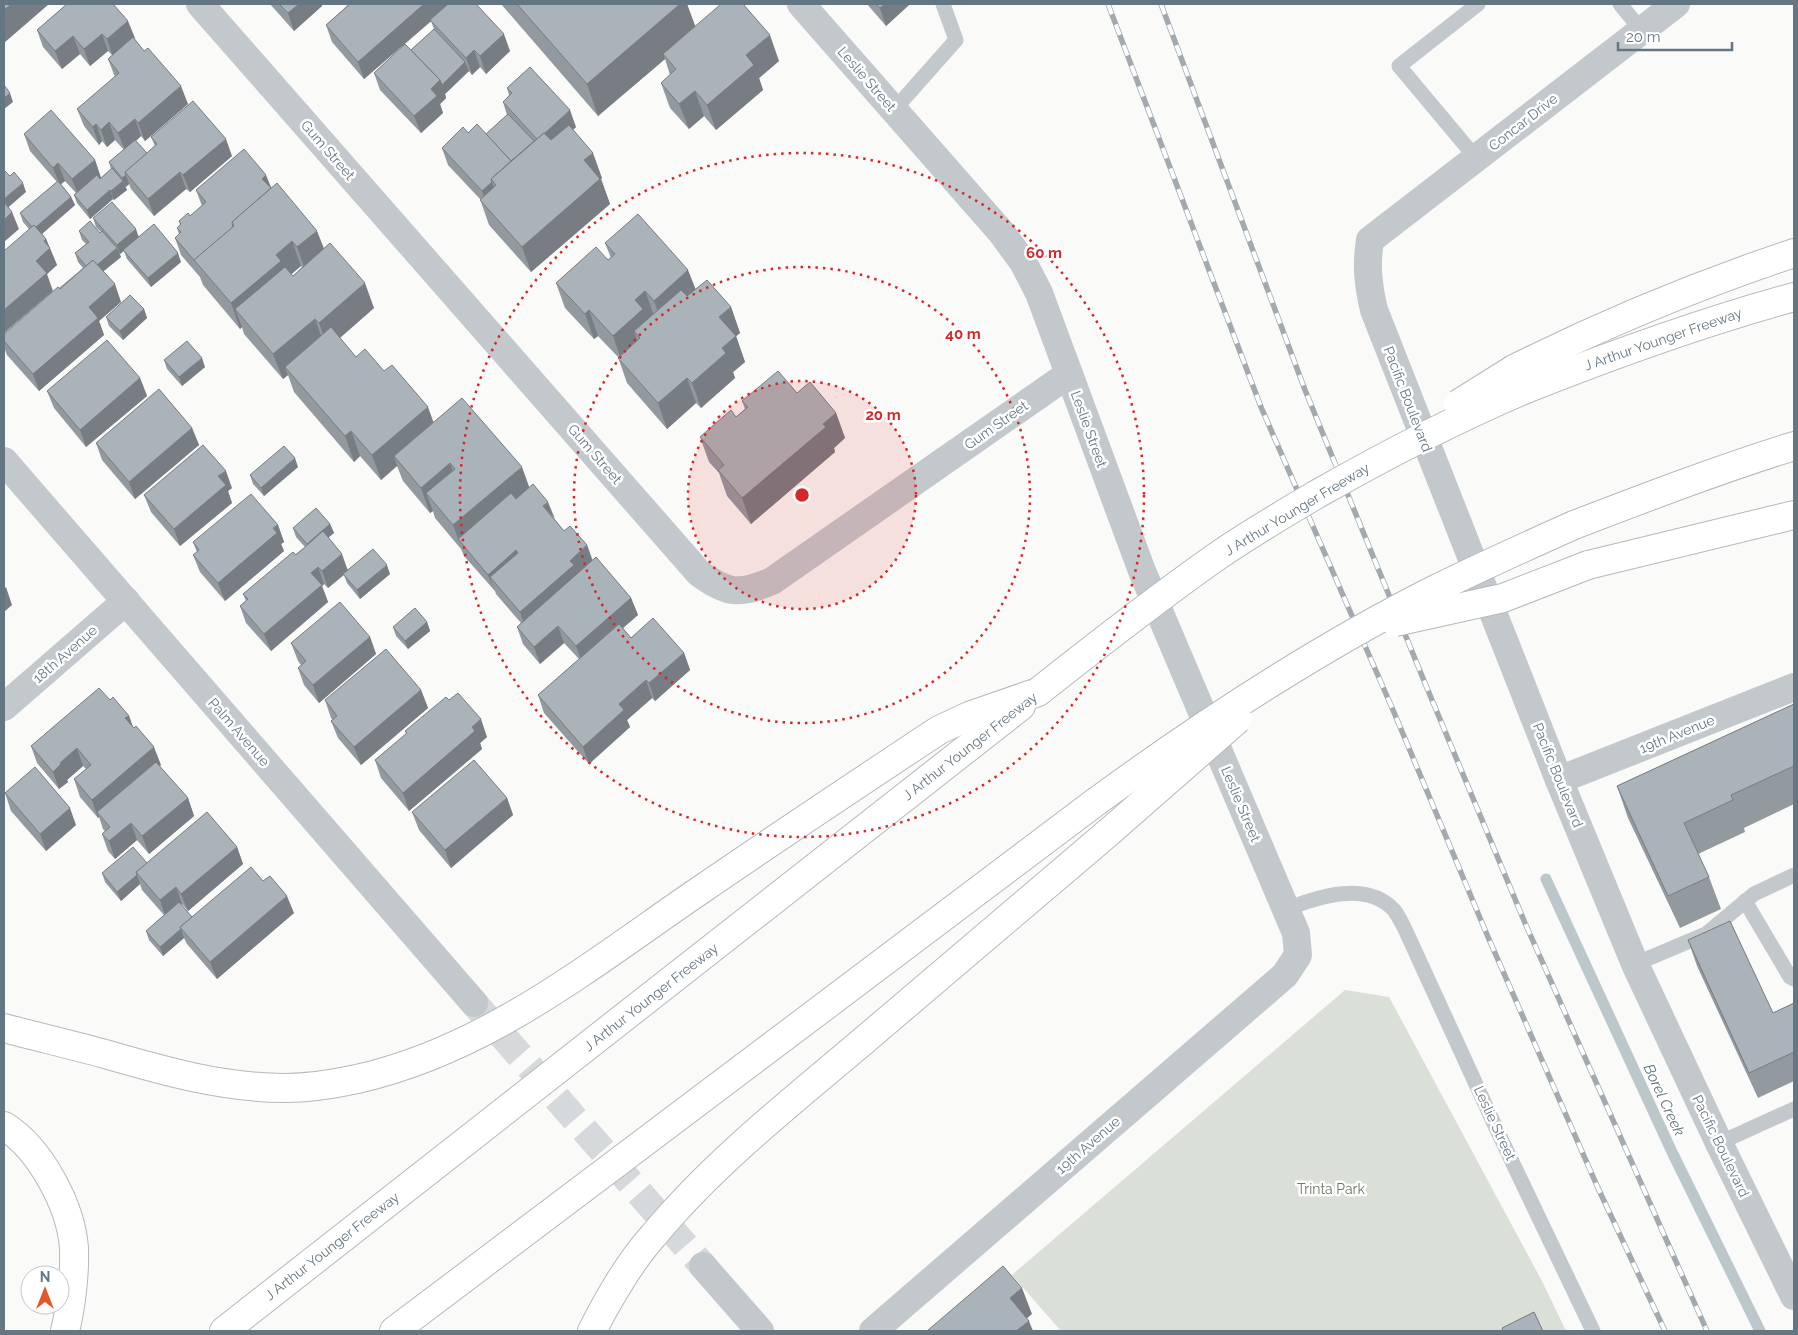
<svg xmlns="http://www.w3.org/2000/svg" width="1798" height="1335" viewBox="0 0 1798 1335" font-family="Raleway,sans-serif">
<style>
.green{fill:#dadfd7}
.lines{fill:none;stroke-linecap:round;stroke-linejoin:round}
.stream{stroke:#bbc7cb;stroke-width:11}
.tertiary-tunnel{stroke:#d5d9db;stroke-width:28;stroke-dasharray:28 14;stroke-linecap:butt}
.motorway-casing{stroke:#b4b9bd;stroke-width:30}
.service{stroke:#c3c8cc;stroke-width:15}
.minor{stroke:#c3c8cc;stroke-width:28}
.tertiary{stroke:#c3c8cc;stroke-width:28}
.motorway{stroke:#fff;stroke-width:28}
.rail-casing{stroke:#a2aab0;stroke-width:5.5}
.rail{stroke:#fff;stroke-width:4;stroke-dasharray:11;stroke-linecap:butt}
.motorway-bridge-casing{stroke:#b4b9bd;stroke-width:30;stroke-linecap:butt}
.motorway-bridge{stroke:#fff;stroke-width:28}
.wall{fill:#929a9f;fill-rule:evenodd}
.shaded-wall{fill:#777d82}
.building{fill:#aab3b9;stroke:#777d82}
.ring{fill:none;stroke:#d62828;stroke-width:2.5;stroke-dasharray:2.5 5}
.labels{text-anchor:middle;stroke-width:5;stroke-linejoin:round;paint-order:stroke}
.street-label{font-size:14px;fill:#657683;stroke:#fff}
.park-label{font-size:14px;fill:#687a64;stroke:#fff}
.water-label{font-size:15px;font-style:italic;fill:#60757c;stroke:#fff}
.centre{fill:#d62828;stroke:#fff;stroke-width:2.5}
.ring-label{font-size:15px;text-anchor:middle;font-weight:bold;fill:#d62828;stroke:#fff;stroke-width:5;stroke-linejoin:round;paint-order:stroke}
</style>
<rect width="100%" height="100%" fill="#fafaf8"/>
<path class="green" d="M1345,990L1389,997L1543,1283L1566,1331H1061L1012,1275Z"/>
<g class="lines">
<path class="stream" d="M1546,879L1672,1152L1760,1331"/>
<path class="tertiary-tunnel" d="M474,1003L703,1266"/>
<g class="motorway-casing">
<g id="motorway">
<path d="M1514,369C1604,324 1698,285 1794,253"/>
<path d="M1526,389C1614,354 1703,322 1794,297"/>
<path d="M1574,525C1647,497 1720,469 1794,446"/>
<path d="M1588,565L1794,515"/>
<path d="M4,1028C38,1037 72,1045 105,1054C164,1071 223,1088 285,1088C309,1088 334,1084 357,1079C487,1050 592,964 699,891C779,836 859,783 939,730L969,716L1038,692"/>
<path d="M4,1126C40,1148 71,1206 74,1248C75,1273 71,1307 65,1331"/>
<path d="M224,1331L1021,706"/>
<path d="M394,1331L1097,801"/>
<path d="M592,1331C609,1298 628,1264 653,1236C712,1165 785,1107 855,1048C940,976 1025,904 1109,832"/>
</g>
</g>
<g class="service">
<path d="M1620,4L1642,31"/>
<path d="M894,110L956,40L943,4"/>
<path d="M1476,158L1399,66L1478,4"/>
<path d="M1745,901L1790,977L1794,979"/>
<path d="M1286,909C1318,897 1366,880 1394,910C1398,915 1401,922 1404,927L1496,1128L1593,1331"/>
<path d="M1635,964L1706,934L1754,894L1794,875"/>
<path d="M1719,1143L1794,1109"/>
</g>
<g class="minor">
<path d="M200,4L699,573C727,594 740,595 772,581L1069,374"/>
<path d="M801,4L1001,232L1023,262L1039,293L1142,571L1296,933L1298,955L1285,975L873,1331"/>
<path d="M4,707L126,601"/>
<path d="M1559,780L1794,687"/>
</g>
<g class="tertiary">
<path d="M1676,4L1370,240C1366,266 1368,284 1374,310L1559,780L1635,964L1719,1143L1794,1296"/>
<path d="M4,461L474,1003"/>
<path d="M703,1266L760,1331"/>
</g>
<use href="#motorway" class="motorway"/>
<g class="rail-casing">
<g id="rail">
<path d="M1108,4L1261,407L1393,710L1488,937L1598,1188L1665,1331"/>
<path d="M1161,4L1305,390L1427,688L1525,923L1707,1331"/>
</g>
</g>
<use href="#rail" class="rail"/>
<g class="motorway-bridge-casing">
<g id="motorway-bridge">
<path d="M1458,404L1514,369"/>
<path d="M1395,622L1503,598L1588,565"/>
<path d="M1038,692C1096,646 1155,600 1216,557C1249,534 1285,513 1319,493C1386,455 1455,419 1526,389"/>
<path d="M1097,801C1204,723 1315,650 1434,590C1480,567 1527,546 1574,525"/>
<path d="M1109,832L1238,719"/>
</g>
</g>
<use href="#motorway-bridge" class="motorway-bridge"/>
</g>
<g class="wall">
<path d="M67,4L135,38L134,39L188,104L145,141L141,136L136,141L147,153L155,146L151,137L232,156L190,192L186,189L154,216L131,189L129,184L125,187L127,190L114,200L113,199L90,219L77,203L74,195L76,193L65,181L61,184L71,197L75,205L42,234L46,239L57,265L47,274L29,229L23,222L20,213L57,182L30,151L24,134L95,160L101,178L100,179L111,169L109,162L124,150L115,140L107,147L102,141L99,145L84,126L77,109L115,77L108,59L112,55L108,51L90,66L80,54L62,69L43,47L37,30Z"/>
<path d="M270,4H321L322,6L294,31Z"/>
<path d="M349,4H476L510,51L486,74L480,67L472,75L469,71L445,94L446,98L440,104L443,113L421,133L380,90L374,73L411,50L434,29L431,21L364,79L332,42L326,25Z"/>
<path d="M501,4H687L695,26L779,61L759,78L763,90L716,130L704,116L689,129L670,108L661,83L670,75L665,59L598,116Z"/>
<path d="M867,4H910L886,26Z"/>
<path d="M507,88L576,127L573,130L602,178L601,179L610,204L531,272L489,225L480,199L448,165L442,148L468,133L486,134L507,115L503,102L509,95Z"/>
<path d="M271,188L374,308L340,338L356,357L384,371L433,422L529,487L564,531L587,545L593,561L631,598L638,615L623,628L631,638L684,653L690,670L655,701L652,698L627,720L630,727L589,764L544,713L538,695L579,659L564,643L540,664L523,644L517,627L521,623L496,594L495,591L464,556L461,549L435,518L433,511L430,513L403,481L397,466L381,480L360,456L354,462L294,392L288,375L283,379L244,334L242,327L240,329L203,285L200,277L181,255L175,238L179,234L177,228L180,225L179,221L190,216L202,206L196,190ZM301,266L302,267L293,276L291,274Z"/>
<path d="M93,218L139,236L181,262L151,287L127,259L124,251L120,254L119,253L121,257L103,271L121,302L99,321L104,335L39,391L7,355L4,347V334L83,268L78,262L75,253L86,244L82,240L79,231L100,233L101,232L96,227Z"/>
<path d="M605,243L731,307L740,333L736,336L745,362L733,372L735,378L701,408L696,403L667,429L627,383L618,357L598,336L594,339L565,308L556,283L608,260L611,258Z"/>
<path d="M144,309L147,318L123,340L109,326L106,317Z"/>
<path d="M164,360L205,367L182,386L167,369Z"/>
<path d="M140,378L147,396L86,447L54,408L47,391Z"/>
<path d="M797,393L836,413L845,438L834,448L835,452L751,524L727,496L719,473L709,462L700,437L736,417L745,409L742,401Z"/>
<path d="M192,428L199,445L135,499L102,460L96,443Z"/>
<path d="M298,467L264,496L253,484L250,475Z"/>
<path d="M232,488L228,491L232,503L180,546L151,512L144,495Z"/>
<path d="M330,524L334,533L328,537L348,570L390,574L360,599L347,583L344,575L328,588L324,584L322,586L328,602L271,651L246,623L240,606L246,601L243,594L305,547L296,537L293,528Z"/>
<path d="M278,525L284,542L281,544L284,551L225,601L200,572L193,555L197,552L193,542Z"/>
<path d="M427,622L430,631L408,649L396,636L393,627Z"/>
<path d="M370,637L376,654L319,703L304,685L298,668L301,665L298,661L291,643Z"/>
<path d="M421,690L428,708L361,765L338,738L331,721L333,720L331,718L325,700Z"/>
<path d="M110,700L129,716L133,727L161,765L159,766L188,798L194,816L149,854L137,840L115,859L108,851L102,834L105,831L103,829L99,817L98,818L80,797L74,779L86,769L83,766L67,780L68,782L59,789L37,763L31,746Z"/>
<path d="M449,700L487,737L480,743L482,749L409,811L381,778L375,760L406,734L405,731Z"/>
<path d="M1794,704V804L1744,828L1745,832L1698,854L1709,877L1721,909L1680,928L1628,818L1617,786Z"/>
<path d="M5,793L76,825L46,851L11,811Z"/>
<path d="M507,798L513,815L451,868L419,830L412,812Z"/>
<path d="M237,847L243,864L188,911L182,904L181,905L192,917L263,881L294,913L217,979L187,944L184,938L163,956L149,940L146,931L164,915L142,890L140,884L121,901L105,882L102,873L147,863Z"/>
<path d="M1688,940L1773,1013L1794,1003V1081L1758,1098L1697,966Z"/>
</g>
<g class="shaded-wall">
<path d="M11,4H49L4,43V10Z"/>
<path d="M299,4H321L322,6L294,31L288,13Z"/>
<path d="M424,4H451L364,79L358,62Z"/>
<path d="M680,4H687L697,31L663,54L665,59L598,116L587,84Z"/>
<path d="M885,4H910L886,26L880,8Z"/>
<path d="M128,21L135,38L113,57L107,39Z"/>
<path d="M102,34L108,51L90,66L84,49Z"/>
<path d="M504,34L510,51L486,74L480,56Z"/>
<path d="M770,35L779,61L759,78L763,90L716,130L707,105L746,55Z"/>
<path d="M73,36L80,54L62,69L55,51Z"/>
<path d="M474,50L480,67L472,75L466,58Z"/>
<path d="M465,62L469,71L445,94L446,98L440,104L443,113L421,133L414,116L431,89L440,80Z"/>
<path d="M181,86L188,104L145,141L138,123Z"/>
<path d="M695,91L704,116L689,129L679,104Z"/>
<path d="M10,93L13,102L4,109V98Z"/>
<path d="M570,110L576,127L501,198L538,140Z"/>
<path d="M135,119L141,136L125,150L118,133Z"/>
<path d="M109,122L115,140L107,147L101,130Z"/>
<path d="M96,124L102,141L99,145L93,127Z"/>
<path d="M226,139L232,156L190,192L183,175Z"/>
<path d="M593,153L602,178L601,179L610,204L531,272L522,247L584,160Z"/>
<path d="M95,160L101,178L79,197L72,179Z"/>
<path d="M58,163L65,181L60,185L53,168Z"/>
<path d="M180,172L186,189L154,216L148,199Z"/>
<path d="M126,175L129,184L126,187L122,178Z"/>
<path d="M266,175L273,192L262,179Z"/>
<path d="M123,181L127,190L114,200L111,191Z"/>
<path d="M492,182L498,200L489,209L482,191Z"/>
<path d="M23,183L26,192L4,211V199Z"/>
<path d="M110,190L113,199L90,219L87,210Z"/>
<path d="M71,197L75,205L37,238L34,229Z"/>
<path d="M12,212L19,229L4,242V220Z"/>
<path d="M136,229L139,238L120,254L117,245Z"/>
<path d="M317,231L327,256L306,272L297,247Z"/>
<path d="M46,239L57,265L47,274L53,291L4,333V310L36,261L44,241Z"/>
<path d="M292,241L301,266L287,278L235,309L242,327L240,329L231,303L276,255Z"/>
<path d="M117,248L121,257L93,280L90,271Z"/>
<path d="M178,253L181,262L151,287L148,278Z"/>
<path d="M688,270L698,295L663,326L654,301Z"/>
<path d="M365,283L374,308L328,348L319,323Z"/>
<path d="M115,284L121,302L99,321L104,335L39,391L33,374L89,307Z"/>
<path d="M645,291L654,316L640,338L634,331L639,346L622,362L613,336L635,300Z"/>
<path d="M731,307L740,333L728,343L719,317Z"/>
<path d="M144,309L147,318L123,340L120,331Z"/>
<path d="M589,310L598,336L594,339L585,314Z"/>
<path d="M315,319L324,344L285,367L288,375L283,379L273,354Z"/>
<path d="M736,336L745,362L733,372L735,378L701,408L692,383L722,348Z"/>
<path d="M202,358L205,367L182,386L179,377Z"/>
<path d="M140,378L147,396L86,447L80,430Z"/>
<path d="M687,378L696,403L667,429L658,403Z"/>
<path d="M428,407L437,432L394,456L397,466L381,480L372,455Z"/>
<path d="M836,413L845,438L834,448L835,452L751,524L742,498Z"/>
<path d="M192,428L199,445L135,499L129,482Z"/>
<path d="M351,431L360,456L354,462L345,436Z"/>
<path d="M295,458L298,467L264,496L261,488Z"/>
<path d="M450,463L459,488L426,493L433,511L430,513L421,488Z"/>
<path d="M522,467L531,492L459,541L453,525Z"/>
<path d="M226,471L232,488L228,491L232,503L180,546L174,529L218,476Z"/>
<path d="M548,502L555,519L543,506Z"/>
<path d="M330,524L334,533L310,553L307,544Z"/>
<path d="M278,525L284,542L281,544L284,551L225,601L218,583Z"/>
<path d="M587,545L593,563L526,629L520,612L570,561Z"/>
<path d="M516,550L522,568L490,577L495,592L488,575Z"/>
<path d="M342,554L348,571L328,588L322,571Z"/>
<path d="M387,565L390,574L360,599L357,590Z"/>
<path d="M318,567L324,584L322,586L328,602L271,651L264,634L311,573Z"/>
<path d="M6,587L12,605L4,612V589Z"/>
<path d="M631,598L638,615L582,663L576,646Z"/>
<path d="M427,622L430,631L408,649L405,641Z"/>
<path d="M558,626L564,643L540,664L534,647Z"/>
<path d="M370,637L376,654L319,703L313,685Z"/>
<path d="M684,653L690,670L655,701L649,683Z"/>
<path d="M646,680L652,698L627,720L630,727L589,764L583,747L619,704Z"/>
<path d="M421,690L428,708L361,765L354,747Z"/>
<path d="M129,716L135,733L125,718Z"/>
<path d="M481,719L487,737L480,743L482,749L409,811L403,793L472,727Z"/>
<path d="M154,747L161,765L101,816L97,812L99,817L98,818L92,800Z"/>
<path d="M77,748L83,766L67,780L68,782L59,789L53,772L60,763Z"/>
<path d="M188,798L194,816L149,854L142,836Z"/>
<path d="M507,798L513,815L451,868L445,850Z"/>
<path d="M70,808L76,825L46,851L40,834Z"/>
<path d="M131,823L137,840L115,859L109,841Z"/>
<path d="M237,847L243,864L188,911L181,894Z"/>
<path d="M137,875L140,884L121,901L117,892Z"/>
<path d="M176,887L182,904L166,918L160,900Z"/>
<path d="M287,896L294,913L217,979L210,962Z"/>
<path d="M181,929L184,938L163,956L160,947Z"/>
<path d="M1022,1288L1032,1314L1020,1324L1010,1298Z"/>
<path d="M1029,1321L1033,1331H1016Z"/>
</g>
<g class="building">
<path d="M4,4H11L4,10Z"/>
<path d="M67,4H113L128,21L107,39L102,34L84,49L73,36L55,51L37,30Z"/>
<path d="M279,4H299L288,13Z"/>
<path d="M350,4H424L358,62L326,25Z"/>
<path d="M448,4H476L504,34L480,56L474,50L466,58L430,20Z"/>
<path d="M517,4H680L587,84Z"/>
<path d="M721,4H743L770,35L746,55L754,65L707,105L695,91L679,104L661,83L676,69L663,54Z"/>
<path d="M876,4H885L880,8Z"/>
<path d="M434,29L465,62L442,85L440,80L411,50Z"/>
<path d="M133,37L144,51L148,48L181,86L138,123L135,119L118,133L109,122L101,130L96,124L93,127L77,109L119,73L108,59Z"/>
<path d="M405,44L440,80L431,89L437,96L414,116L374,73Z"/>
<path d="M530,67L570,110L545,133H544L537,139L503,102L512,93L507,88Z"/>
<path d="M4,85L10,93L4,98Z"/>
<path d="M193,101L226,139L183,175L180,172L148,199L125,172L157,144L151,137Z"/>
<path d="M51,110L95,160L72,179L58,163L53,168L24,134Z"/>
<path d="M508,114L534,141L511,161L486,134Z"/>
<path d="M477,124L511,161L491,179L492,182L482,191L442,148L463,127L468,133Z"/>
<path d="M569,125L593,153L584,160L600,179L522,247L480,200L496,185L491,179L544,133L551,140Z"/>
<path d="M135,140L147,153L125,172L126,175L122,178L109,162Z"/>
<path d="M244,149L266,175L262,179L271,188L232,222L233,227L194,260L175,238L181,232L177,228L181,224L179,221L188,213L190,216L206,202L196,190Z"/>
<path d="M112,168L123,181L111,191L110,190L87,210L74,195L97,175L100,179Z"/>
<path d="M4,170L10,176L14,172L23,183L4,199Z"/>
<path d="M58,181L71,197L36,227L34,225L32,227L20,213Z"/>
<path d="M277,183L317,231L297,247L292,241L276,255L281,261L231,303L194,260L234,226L232,222Z"/>
<path d="M4,202L12,212L4,220Z"/>
<path d="M112,202L136,229L117,245L93,218Z"/>
<path d="M638,214L688,270L654,301L645,291L635,300L643,309L613,336L589,310L585,314L556,283L596,247L608,260L615,254L605,243Z"/>
<path d="M90,221L100,233L102,231L117,248L97,265L93,260L86,266L75,253L89,242L79,231Z"/>
<path d="M154,224L178,253L148,278L123,250Z"/>
<path d="M34,225L46,239L44,241L50,248L36,261L47,273L4,310V251Z"/>
<path d="M330,243L365,283L319,323L315,319L273,354L235,309L285,267L293,276Z"/>
<path d="M93,260L115,284L89,307L98,318L33,374L4,341V334L58,287L60,289Z"/>
<path d="M707,280L731,307L719,317L736,336L722,348L726,353L692,383L687,378L658,403L618,358L640,338L634,331L681,290L687,296Z"/>
<path d="M130,295L144,309L120,331L106,317Z"/>
<path d="M331,327L356,357L365,349L384,371L392,365L428,407L372,455L351,431L345,436L285,367Z"/>
<path d="M107,340L140,378L80,430L47,391Z"/>
<path d="M187,341L202,358L179,377L164,360Z"/>
<path d="M778,371L797,393L810,382L836,413L823,424L826,427L742,498L718,470L724,465L700,437L731,410L736,417L748,407L742,401Z"/>
<path d="M159,389L192,428L129,482L96,443Z"/>
<path d="M462,398L522,467L453,525L426,493L455,469L450,463L421,488L394,456Z"/>
<path d="M203,445L226,471L218,476L226,485L174,529L144,495Z"/>
<path d="M284,446L295,458L261,488L250,475Z"/>
<path d="M533,484L548,502L543,506L564,531L570,526L587,545L570,561L574,565L520,612L490,577L518,553L516,550L488,575L458,539L511,493L516,499Z"/>
<path d="M251,494L278,525L273,528L277,533L218,583L193,555L199,550L193,542Z"/>
<path d="M316,508L330,524L307,544L293,528Z"/>
<path d="M323,531L342,554L322,571L318,567L311,573L322,585L264,634L240,606L248,599L243,594L293,552L296,555Z"/>
<path d="M373,549L387,565L357,590L343,574Z"/>
<path d="M596,557L631,598L576,646L558,626L534,647L517,627Z"/>
<path d="M340,602L370,637L313,685L298,668L306,661L291,643Z"/>
<path d="M415,608L427,622L405,641L393,627Z"/>
<path d="M653,618L684,653L649,683L646,680L619,704L624,710L583,747L538,695L619,624L631,638Z"/>
<path d="M386,649L421,690L354,747L331,721L337,716L325,700Z"/>
<path d="M99,688L110,700L113,697L129,716L125,718L134,728L136,726L154,747L92,800L74,779L91,765L77,748L60,763L61,764L53,772L31,746Z"/>
<path d="M458,693L481,719L472,727L475,731L403,793L375,760L407,733L405,731L446,697L449,700Z"/>
<path d="M1794,704V766L1731,795L1733,800L1684,823L1709,877L1668,896L1617,786Z"/>
<path d="M474,760L507,798L445,850L412,812Z"/>
<path d="M156,762L188,798L142,836L131,823L109,841L102,834L110,827L97,812Z"/>
<path d="M35,767L70,808L40,834L5,793Z"/>
<path d="M207,812L237,847L181,894L176,887L160,900L136,872Z"/>
<path d="M133,847L147,863L136,872L137,875L117,892L102,873Z"/>
<path d="M251,867L263,881L270,876L287,896L210,962L180,927Z"/>
<path d="M179,902L192,917L180,927L181,929L160,947L146,931Z"/>
<path d="M1730,921L1773,1013L1794,1003V1052L1749,1073L1688,940Z"/>
<path d="M1003,1266L1022,1288L1010,1298L1029,1321L1016,1331H927Z"/>
<path d="M1534,1312L1543,1331H1503L1502,1328Z"/>
</g>
<circle cx="802" cy="495" r="114" fill="#d62828" fill-opacity=".12"/>
<g class="ring">
<circle cx="802" cy="495" r="114"/>
<circle cx="802" cy="495" r="228"/>
<circle cx="802" cy="495" r="342"/>
</g>
<g class="labels">
<g class="street-label">
<text transform="translate(867 79) rotate(49)" y="5">Leslie Street</text>
<text transform="translate(1523 122) rotate(-38)" y="5">Concar Drive</text>
<text transform="translate(328 150) rotate(49)" y="5">Gum Street</text>
<text transform="translate(1663 339) rotate(-19)" y="5">J Arthur Younger Freeway</text>
<text transform="translate(1408 399) rotate(69)" y="5">Pacific Boulevard</text>
<text transform="translate(996 425) rotate(-35)" y="5">Gum Street</text>
<text transform="translate(1089 429) rotate(70)" y="5">Leslie Street</text>
<text transform="translate(595 454) rotate(49)" y="5">Gum Street</text>
<text transform="translate(1297 509) rotate(-31)" y="5">J Arthur Younger Freeway</text>
<text transform="translate(65 654) rotate(-41)" y="5">18th Avenue</text>
<text transform="translate(239 732) rotate(49)" y="5">Palm Avenue</text>
<text transform="translate(1677 734) rotate(-22)" y="5">19th Avenue</text>
<text transform="translate(970 746) rotate(-38)" y="5">J Arthur Younger Freeway</text>
<text transform="translate(1558 775) rotate(68)" y="5">Pacific Boulevard</text>
<text transform="translate(1241 804) rotate(67)" y="5">Leslie Street</text>
<text transform="translate(651 997) rotate(-38)" y="5">J Arthur Younger Freeway</text>
<text transform="translate(1495 1123) rotate(65)" y="5">Leslie Street</text>
<text transform="translate(1088 1145) rotate(-41)" y="5">19th Avenue</text>
<text transform="translate(1721 1146) rotate(64)" y="5">Pacific Boulevard</text>
<text transform="translate(332 1246) rotate(-38)" y="5">J Arthur Younger Freeway</text>
</g>
<g class="park-label">
<text x="1331" y="1194">Trinta Park</text>
</g>
<g class="water-label">
<text transform="translate(1664 1100) rotate(65)" y="5">Borel Creek</text>
</g>
</g>
<circle cx="802" cy="495" r="8" class="centre"/>
<g class="ring-label">
<text x="1044" y="258">60 m</text>
<text x="963" y="339">40 m</text>
<text x="883" y="420">20 m</text>
</g>
<rect width="1798" height="1335" fill="none" stroke="#657683" stroke-width="10"/>
<g transform="translate(45 1290)"><circle r="24" fill="#ffffff" stroke="#c1c8cd"/>
<path d="M0-4L9 19L0 12L-9 19Z" fill="#e4572e"/>
<text y="-8" font-size="14" font-weight="bold" text-anchor="middle" fill="#657683">N</text>
</g>
<path d="M1618 42v8h114v-8" fill="none" stroke="#657683" stroke-width="2.5"/>
<text x="1626" y="42" font-size="15" fill="#657683" stroke="#ffffff" stroke-width="4" paint-order="stroke">20 m</text>
</svg>
